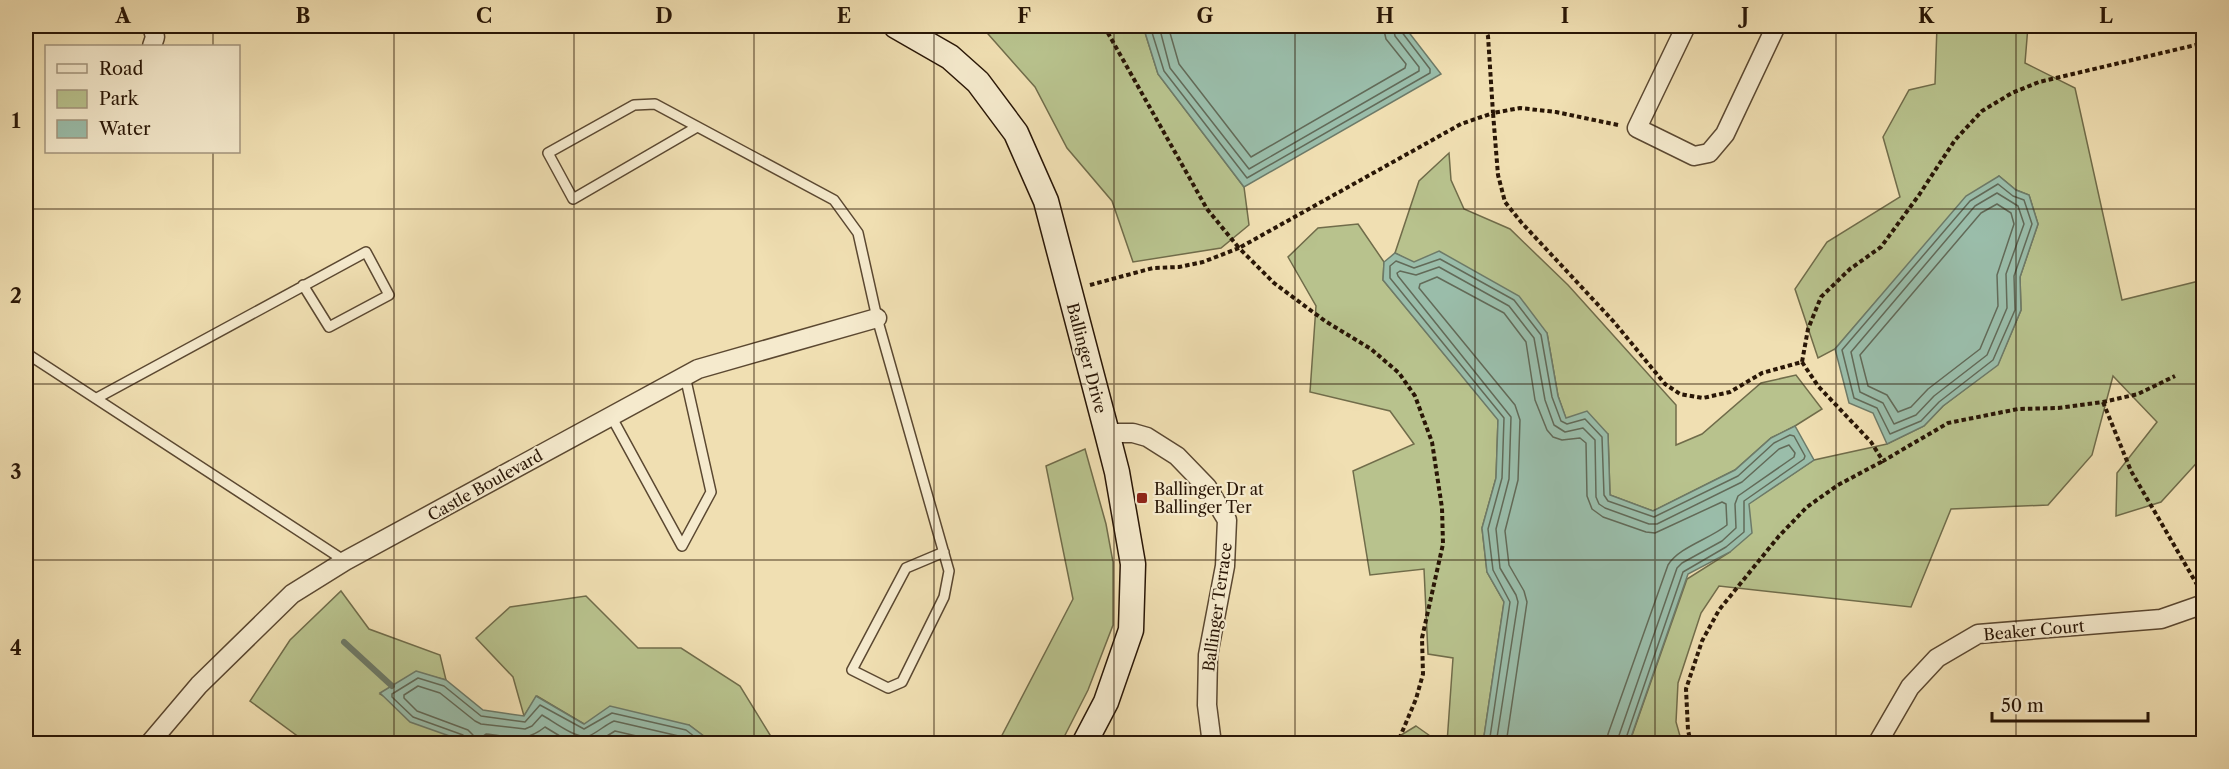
<svg xmlns="http://www.w3.org/2000/svg" width="2229" height="769" viewBox="0 0 2229 769" font-family="'Libre Caslon Text',serif">
<style>
.green{fill:#b8c28d;stroke:#706c4a;stroke-width:1.5}
.water{fill:#9abdaa;stroke:#6d7a68;stroke-width:1.5}
.lines{fill:none;stroke-linecap:round;stroke-linejoin:round}
.shore{stroke:#626a58;stroke-width:1.5}
.stream{stroke:#6d7a68;stroke-width:6}
.lane-casing{stroke:#5b4831;stroke-width:12}
.street-casing{stroke:#5b4831;stroke-width:21}
.secondary-casing{stroke:#291606;stroke-width:27}
.path{stroke:#291606;stroke-width:4;stroke-dasharray:4.5 3;stroke-linecap:butt}
.lane{stroke:#f5eacd;stroke-width:9}
.street{stroke:#f5eacd;stroke-width:18}
.secondary{stroke:#f5eacd;stroke-width:24}
.grid{fill:none;stroke:#291606;stroke-width:1.5;stroke-opacity:0.55}
.poi-dot{fill:#8f2418;stroke:#f5eacd;stroke-width:2}
.labels{text-anchor:middle;stroke-width:4.5;stroke-linejoin:round;paint-order:stroke}
.street-label{font-size:16px;fill:#291606;stroke:#f5eacd}
.poi-label{font-size:16px;fill:#291606;stroke:#f5eacd;text-anchor:start}
.neatline{fill:none;stroke:#291606;stroke-width:2}
.grid-label{font-size:20px;text-anchor:middle;font-weight:bold;fill:#291606}
</style>
<rect width="100%" height="100%" fill="#f0dfb2"/>
<filter id="stains"><feTurbulence type="fractalNoise" baseFrequency=".00333" numOctaves="4"/><feColorMatrix values="0 0 0 0 .2 0 0 0 0 .09 0 0 0 0 .02 0 0 0 .5 -.17"/></filter>
<radialGradient id="worn" r=".72"><stop offset=".6" stop-color="#630" stop-opacity="0"/><stop offset="1" stop-color="#630" stop-opacity=".3"/></radialGradient>
<g class="green">
<path d="M981,26H1143L1158,74L1244,187L1249,225L1221,248L1133,262L1112,201L1067,148L1035,87Z"/>
<path d="M1937,26H2028L2025,63L2075,88L2122,300L2203,280V456L2161,502L2116,516L2117,473L2157,422L2113,376L2092,455L2048,505L1951,509L1911,607L1719,586L1701,613L1678,683L1676,722L1682,743L1629,744L1687,579L1730,552L1748,504L1814,460L1887,444L1924,426L1943,406L1998,364L2021,310L2020,277L2038,224L2029,195L2016,190L1999,176L1879,298L1835,349L1818,358L1795,289L1827,242L1900,197L1883,137L1909,90L1935,84Z"/>
<path d="M1449,153L1451,180L1464,209L1510,229L1568,285L1676,405V445L1702,434L1761,383L1796,375L1822,409L1795,426L1771,438L1735,470L1653,511L1610,495L1608,434L1566,419L1558,396L1547,333L1395,253L1419,181Z"/>
<path d="M1358,224L1384,262L1383,280L1498,419L1496,478L1482,528L1487,572L1504,602L1483,743H1447L1453,658L1428,654L1424,569L1370,575L1353,471L1414,444L1390,411L1310,392L1316,306L1288,257L1318,228Z"/>
<path d="M1085,449L1106,524L1113,562V625L1088,690L1061,743H998L1073,599L1046,466Z"/>
<path d="M341,591L369,629L440,655L446,680L416,672L380,694L462,741L472,743H307L250,701L290,640Z"/>
<path d="M586,596L638,648H681L740,686L775,743H713L689,725L584,724L537,696L524,716L513,677L476,638L510,607Z"/>
<path d="M1416,726L1440,743H1388Z"/>
</g>
<g class="water">
<path d="M1143,26H1404L1441,74L1244,187L1158,74Z"/>
<path d="M1999,176L2016,190L2029,195L2038,224L2020,277L2021,310L1998,365L1943,406L1924,426L1887,444L1873,413L1849,403L1835,349L1966,196Z"/>
<path d="M1439,251L1519,296L1547,333L1558,396L1566,418L1587,411L1608,434L1610,495L1653,511L1735,470L1771,438L1795,426L1814,460L1749,504L1752,533L1730,552L1688,574L1629,743H1483L1504,602L1487,572L1482,528L1496,478L1498,420L1383,280L1384,262L1395,253L1414,262Z"/>
<path d="M416,671L446,680L483,710L524,716L536,696L584,724L610,706L689,725L713,743L472,744L410,722L380,693Z"/>
</g>
<g class="lines">
<g class="shore">
<path d="M1150,26L1164,71L1247,178L1430,73V69L1401,31L1400,26"/>
<path d="M1159,26L1170,68L1249,169L1419,71V67L1395,36L1393,26"/>
<path d="M1168,26L1179,64L1251,157L1405,68L1406,64L1386,39L1383,26"/>
<path d="M1998,184L2013,196L2024,200L2032,224L2014,276L2015,310L1993,360L1939,402L1921,421L1890,434L1877,408L1854,398L1842,350L1970,201Z"/>
<path d="M1997,193L2018,206L2024,224L2006,274L2007,308L1987,355L1934,396L1916,415L1894,424L1883,403L1860,392L1851,352L1975,206Z"/>
<path d="M1997,204L2011,213L2014,224L1997,275L1998,306L1980,349L1928,389L1911,407L1898,412L1887,395L1868,386L1860,355L1981,213Z"/>
<path d="M467,744L463,735L413,717L392,697V694L418,678L444,686L481,716L525,722L540,705L584,729L612,713L686,730L704,744"/>
<path d="M475,744L473,735L468,730L417,711L404,698V695L418,686L440,693L475,721L481,724L525,729L532,726L542,715C553,721 577,740 589,736C598,732 605,725 614,721L683,737L691,744"/>
<path d="M484,744L483,736L486,734C510,736 524,744 545,727L573,744"/>
<path d="M594,744L615,731L671,744"/>
<path d="M1489,744L1510,602L1493,570L1488,529L1502,478L1504,418L1390,278V266L1396,261L1414,268L1440,259L1514,300L1541,335L1552,397L1561,421L1567,424L1585,419L1602,437L1604,495L1608,501L1654,517L1738,476L1774,443L1790,435L1794,436L1805,456L1804,459L1744,501V532L1726,547L1683,572L1624,744"/>
<path d="M1496,744L1518,602L1516,595L1500,568L1496,529L1509,479L1511,417L1398,276L1397,273L1400,271L1416,275L1439,267L1509,306L1534,338L1545,400L1554,425L1565,432L1583,428L1595,440L1596,497L1599,504L1605,508L1649,524H1657L1742,482L1779,449L1789,445L1795,453L1794,457L1738,496L1735,504L1736,528L1722,541L1682,563L1677,568L1616,744"/>
<path d="M1506,744L1527,602L1524,591L1509,565L1505,531L1518,480L1520,420L1515,405L1419,288L1420,284L1437,277L1504,313L1526,342L1535,400L1547,430L1553,437L1562,440L1580,438L1586,443L1587,496L1592,509L1603,517L1646,532L1655,533L1722,502L1726,504L1727,525C1710,539 1679,547 1668,565L1608,734L1607,744"/>
</g>
<path class="stream" d="M344,642L392,686"/>
<g class="lane-casing">
<g id="lane">
<path d="M697,127L573,199L548,153L634,105L655,104L834,200L858,233L877,318L949,571L944,597L902,682L888,688L852,670L906,568L944,552"/>
<path d="M26,353L345,561"/>
<path d="M97,398L366,252L389,295L329,327L303,285"/>
<path d="M611,416L682,546L711,492L685,376"/>
</g>
</g>
<g class="street-casing">
<g id="street">
<path d="M1686,26L1637,128L1694,156L1709,153L1725,134L1776,26"/>
<path d="M152,46L155,37L152,26"/>
<path d="M1107,433H1133L1147,437L1177,456L1207,487L1227,520L1225,566L1208,655L1207,705L1212,744"/>
<path d="M149,744L199,685L292,594L345,561L698,369L877,318"/>
<path d="M1877,744L1910,687L1937,658L1978,634L2161,619L2204,604"/>
</g>
</g>
<g class="secondary-casing">
<path id="secondary" d="M896,26L950,57L978,82L1016,133L1046,201L1107,433L1117,472L1133,564L1131,630L1106,702L1084,744"/>
</g>
<g class="path">
<path d="M1104,26L1207,209L1239,248L1461,124L1493,113L1488,36L1483,26"/>
<path d="M1618,125L1556,112L1520,108L1493,113L1498,175L1505,202L1521,222L1614,322L1665,384L1680,394L1703,398L1730,392L1762,373L1802,362L1808,329L1821,297L1850,269L1881,247L1919,195L1955,140L1982,111L2012,93L2039,82L2204,43"/>
<path d="M1090,285L1153,268L1179,267L1203,262L1239,248L1274,283L1325,321L1371,349L1399,373L1415,396L1432,442L1442,508L1443,544L1422,638L1423,674L1416,699L1397,744"/>
<path d="M1802,362L1818,386L1871,442L1883,461L1948,423L2018,409L2058,408L2103,402L2138,394L2175,376"/>
<path d="M2103,402L2131,471L2199,588"/>
<path d="M1691,744L1688,730L1686,689L1702,641L1719,610L1779,536L1807,507L1838,485L1883,461"/>
</g>
<use href="#lane" class="lane"/>
<use href="#street" class="street"/>
<use href="#secondary" class="secondary"/>
</g>
<path class="grid" d="M213,26V46M394,26V744M574,26V744M754,26V744M934,26V744M1114,26V744M1295,26V744M1475,26V744M1655,26V744M1836,26V744M2016,26V744M213,152V744M26,209H2204M26,384H2204M26,560H2204"/>
<rect class="poi-dot" x="1136" y="492" width="12" height="12" rx="3"/>
<g class="labels">
<g class="street-label">
<text transform="translate(1087 358) rotate(75)" y="6">Ballinger Drive</text>
<text transform="translate(485 485) rotate(-29)" y="6">Castle Boulevard</text>
<text transform="translate(1217 607) rotate(-82)" y="6">Ballinger Terrace</text>
<text transform="translate(2034 630) rotate(-5)" y="6">Beaker Court</text>
</g>
<g class="poi-label">
<text x="1154" y="495">Ballinger Dr at<tspan x="1154" dy="18">Ballinger Ter</tspan></text>
</g>
</g>
<rect width="2229" height="769" fill="none" stroke="#f0dfb2" stroke-width="66"/>
<rect x="45" y="45" width="195" height="108" fill="#f5eacd" stroke="#a3957d" stroke-width="1.5"/>
<rect x="57" y="64" width="30" height="9" fill="#f5eacd" stroke="#a3957d" stroke-width="1.5"/>
<text x="99" y="75" font-size="18" fill="#291606">Road</text>
<rect x="57" y="90" width="30" height="18" fill="#b8c28d" stroke="#a3957d" stroke-width="1.5"/>
<text x="99" y="105" font-size="18" fill="#291606">Park</text>
<rect x="57" y="120" width="30" height="18" fill="#9abdaa" stroke="#a3957d" stroke-width="1.5"/>
<text x="99" y="135" font-size="18" fill="#291606">Water</text>
<path d="M1992 712v9h156v-9" fill="none" stroke="#291606" stroke-width="3"/>
<text x="2001" y="712" font-size="18" fill="#291606" stroke="#f5eacd" stroke-width="4.5" paint-order="stroke">50 m</text>
<rect x="33" y="33" width="2163" height="703" class="neatline"/>
<g class="grid-label">
<text x="123" y="23">A</text>
<text x="303" y="23">B</text>
<text x="484" y="23">C</text>
<text x="664" y="23">D</text>
<text x="844" y="23">E</text>
<text x="1024" y="23">F</text>
<text x="1205" y="23">G</text>
<text x="1385" y="23">H</text>
<text x="1565" y="23">I</text>
<text x="1745" y="23">J</text>
<text x="1926" y="23">K</text>
<text x="2106" y="23">L</text>
<text x="16" y="128">1</text>
<text x="16" y="303">2</text>
<text x="16" y="479">3</text>
<text x="16" y="655">4</text>
</g>
<rect width="100%" height="100%" filter="url(#stains)"/>
<rect width="100%" height="100%" fill="url(#worn)"/>
</svg>
